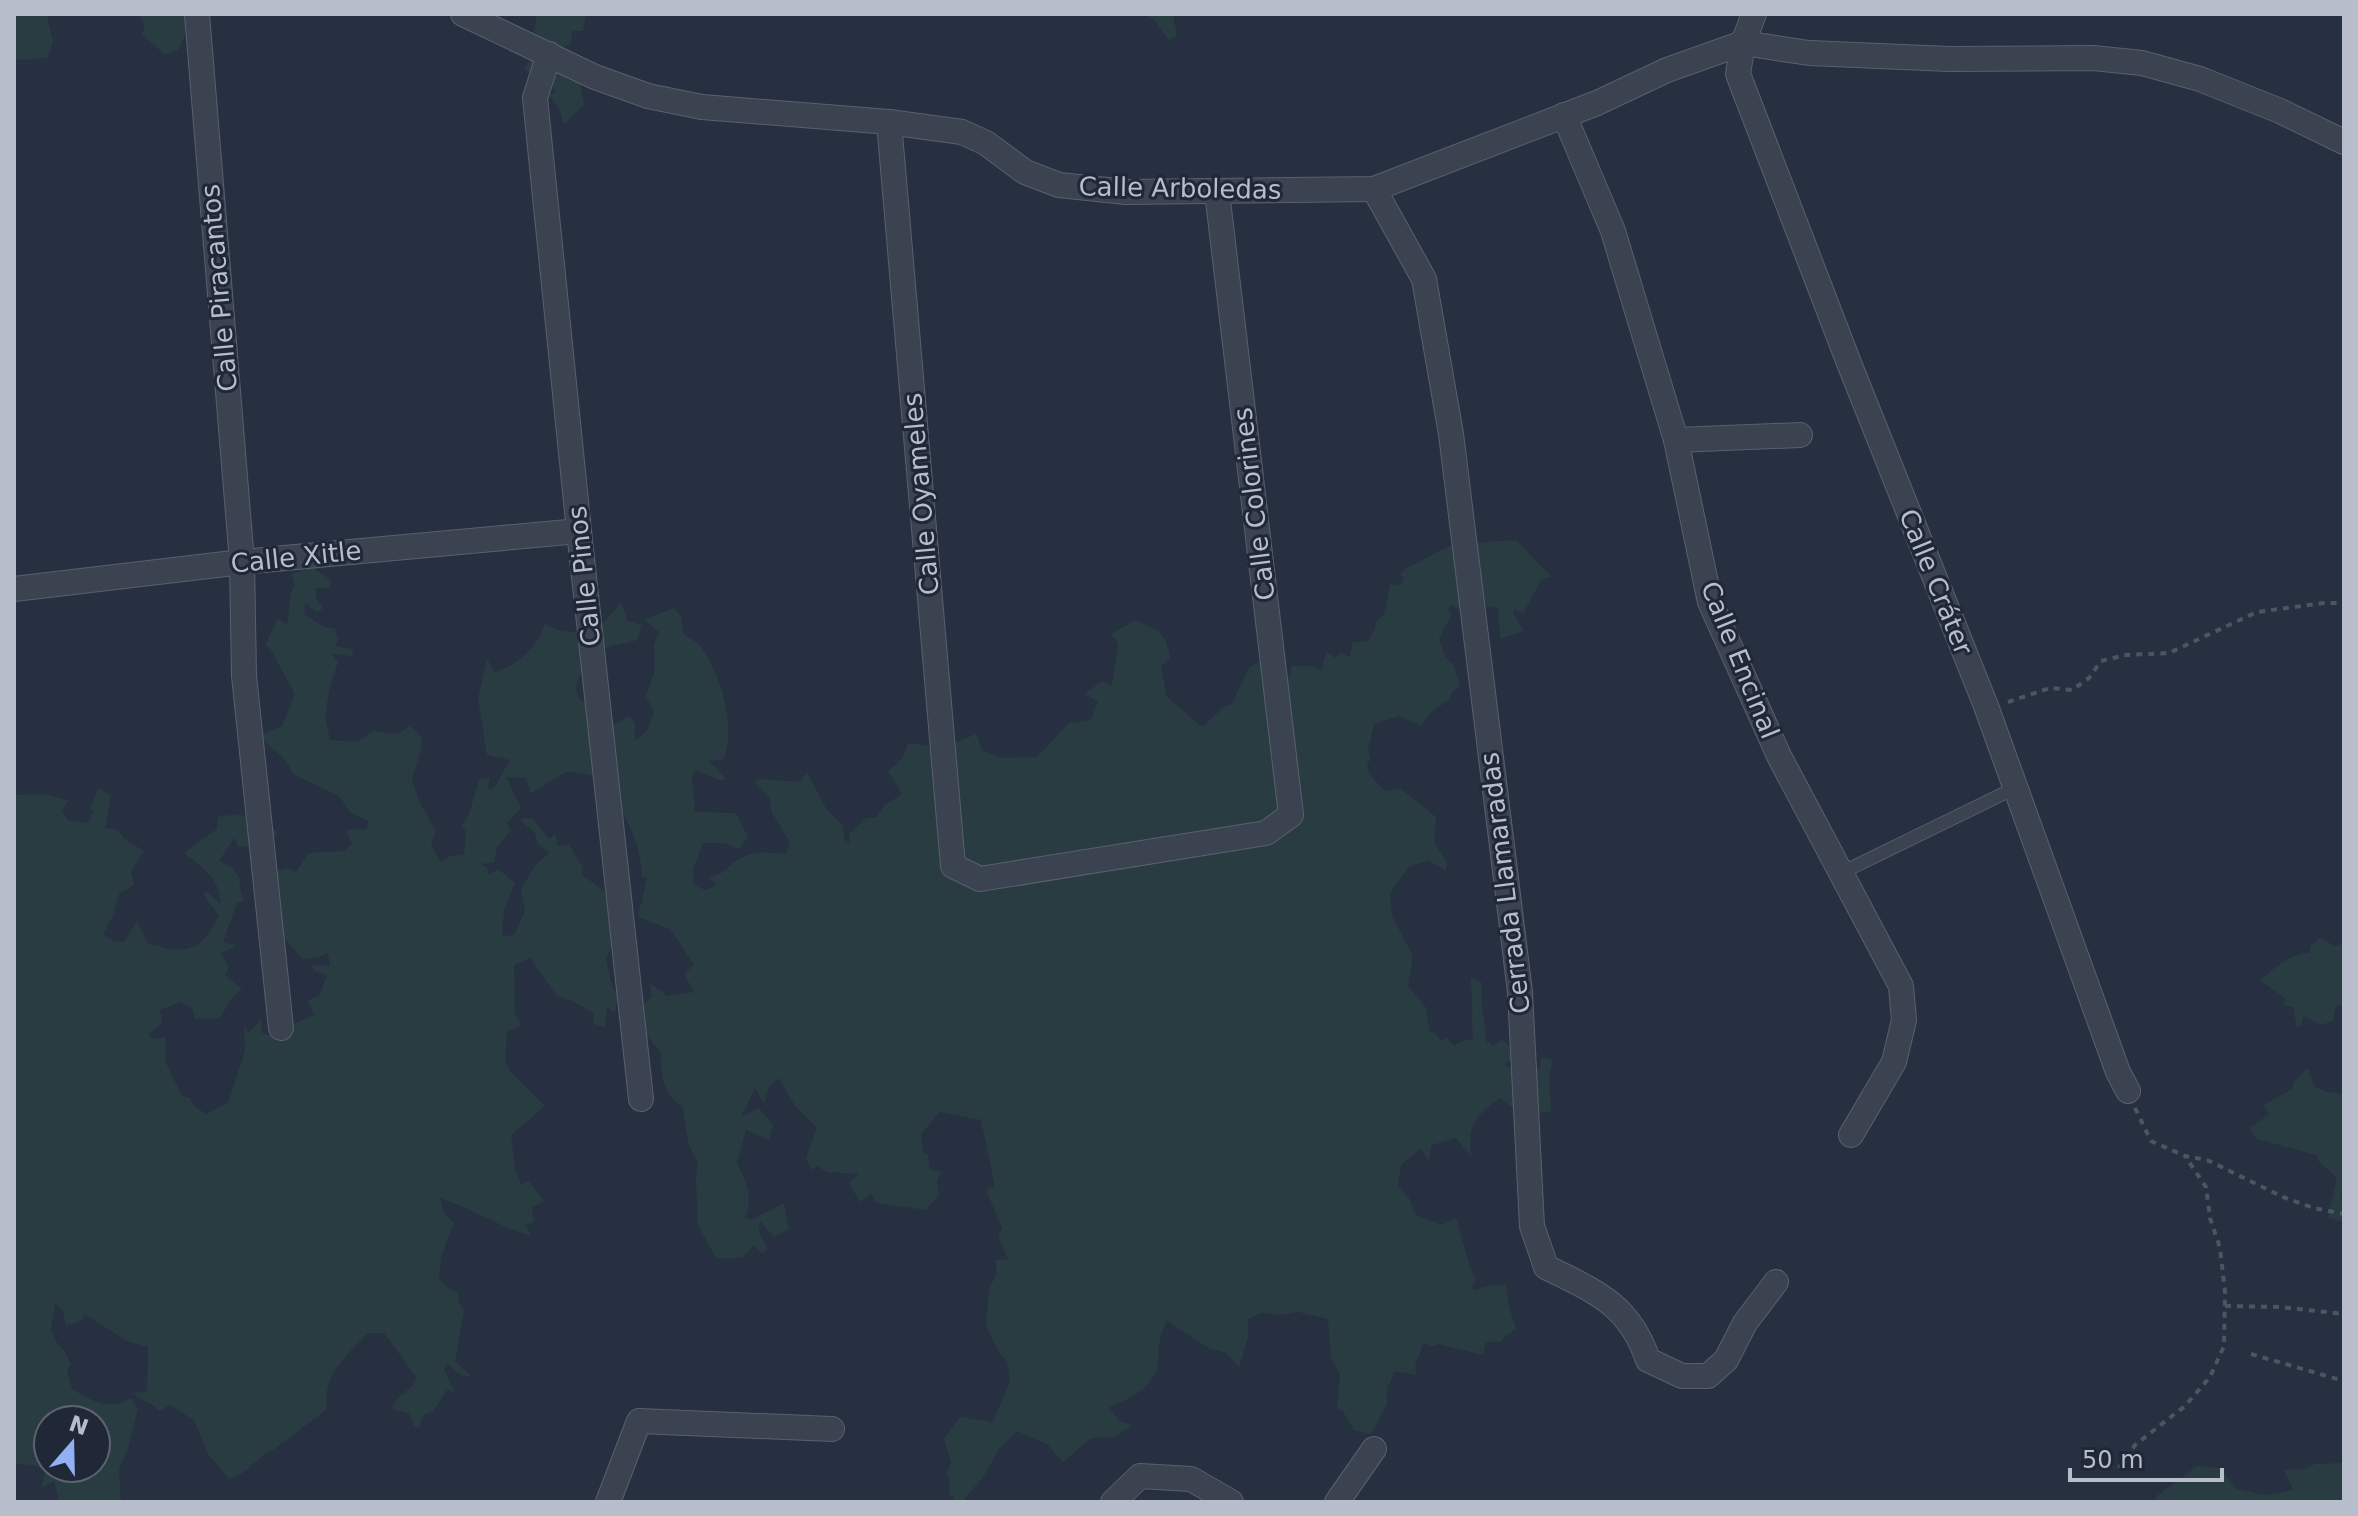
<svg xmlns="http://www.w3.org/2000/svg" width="2358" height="1516" viewBox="0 0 2358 1516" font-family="'DejaVu Sans',sans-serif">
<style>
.green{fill:#293c41;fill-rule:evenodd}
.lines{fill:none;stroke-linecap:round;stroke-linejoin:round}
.lane-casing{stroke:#59606e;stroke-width:14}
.street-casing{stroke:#59606e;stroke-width:26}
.path{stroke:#47595e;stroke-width:4;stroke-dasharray:6 6;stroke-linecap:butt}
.lane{stroke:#3b4250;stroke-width:12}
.street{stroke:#3b4250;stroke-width:24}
.labels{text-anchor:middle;stroke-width:6;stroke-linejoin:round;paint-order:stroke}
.street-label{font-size:26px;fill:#b8bdcb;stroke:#202736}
</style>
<rect width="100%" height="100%" fill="#273040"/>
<g class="green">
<path d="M14,14H47L53,42L47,58L20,60L14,57Z"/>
<path d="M139,14H186L190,24L178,50L165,55L142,34L145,26Z"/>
<path d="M537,14H586L583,31H572L571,43L562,48L555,44L546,59L579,78L584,105L564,124L559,108L549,95L556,92L551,84L524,69L542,42L534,31Z"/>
<path d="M1146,14H1173L1177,36L1169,40L1155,21Z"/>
<path d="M1516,540C1529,552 1538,565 1552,576L1541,580L1523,614L1514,608V615L1523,630C1515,636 1508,634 1500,639L1498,608L1466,604L1459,609L1451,605L1448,610L1452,615L1439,638L1445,657L1453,664L1460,686L1452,692L1450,699L1430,713L1421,726L1399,716L1374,724L1368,749L1370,759L1367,766L1369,774L1385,791L1400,788L1436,817L1434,842L1447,863L1446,870L1428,861L1410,866L1390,893L1392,916L1413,956L1408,986L1425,1006L1430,1032L1435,1033L1441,1041L1447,1038L1454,1046L1464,1040H1473C1471,1019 1474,999 1470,978L1482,983C1480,1003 1485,1021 1486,1041L1493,1046L1502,1039L1518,1056L1505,1064C1516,1074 1525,1071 1540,1069L1541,1057L1553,1060L1549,1076L1551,1111L1522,1116L1500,1098C1476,1115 1467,1126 1471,1156L1456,1138L1432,1145L1428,1161L1421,1148L1401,1165L1398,1187L1409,1198L1416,1215L1442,1225L1456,1217L1470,1268L1476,1279L1472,1288L1477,1290L1482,1287L1506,1284L1509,1307L1516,1329L1503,1338L1501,1342H1486L1483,1355L1438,1344L1432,1346L1424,1343L1415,1365L1417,1375L1394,1371L1390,1384L1387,1386V1404L1371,1434L1354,1430L1342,1410L1337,1409L1340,1374L1331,1358L1328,1319L1298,1312L1279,1315L1261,1313L1248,1319V1337L1239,1367L1226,1353L1210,1349L1167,1321C1157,1341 1160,1344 1158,1364C1155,1387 1127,1401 1108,1408L1121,1422L1133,1425L1115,1437L1091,1438L1063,1462L1047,1444L1017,1431L999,1449L984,1476L962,1502H951L954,1496L949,1495L950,1480L946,1474L951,1463L944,1439L960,1417C972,1420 981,1419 992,1423L1010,1382L1007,1361L1000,1354L986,1326L989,1290L997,1272L995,1260L1008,1259L998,1237L1002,1228L986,1190L995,1186L981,1120L940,1112L921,1134L923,1152L928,1154L929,1169L941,1172L937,1181L939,1195L926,1210L876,1203L872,1194L860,1202L849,1183L859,1174L827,1172L817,1166L811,1170L806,1158L817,1128L795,1106L779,1078L769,1087L764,1104L755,1088L741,1117L759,1108L773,1125L769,1140L746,1130L737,1163C746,1181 754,1197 745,1218L751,1220L784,1203L789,1229L774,1237L760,1221L759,1233L768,1249L762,1253L754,1245L742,1258H716L698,1225L696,1181L698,1162L689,1146L682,1106C663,1095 660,1074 661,1052L637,1025L633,1014L652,997L650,983L667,996L694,992L684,974L694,965L670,929L638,917L647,878L642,877C641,850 633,827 617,805C609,794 599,787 592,775L568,771L531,793L526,778L506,777L521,808L507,823L511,830L497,847L494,862L481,864L487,868L489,875L498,869L515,883L504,910L502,936L514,935L525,911L521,889L536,864L550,853L538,844L535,833L519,819L532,818L549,839L556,835L557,846L569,844L583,868L581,874L603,890L606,897L630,902L606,959L612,987L618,996L615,1013L607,1007L605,1027L594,1024L593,1013L573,1001L557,996L530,958L514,965L515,1014L521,1025L507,1032L505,1060L510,1071L545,1106L511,1135L515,1170L521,1185L529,1181L544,1201L532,1208L534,1222L526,1225L531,1236C499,1227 471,1208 440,1198L444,1213L454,1223L441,1257L439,1278L449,1289L458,1292L459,1302L464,1311L455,1361L471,1376H462L447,1364L444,1369L455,1392L447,1390L433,1411L423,1415L419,1428L414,1426L409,1414L392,1409C396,1394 411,1392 417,1378L384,1333H368C346,1356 322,1375 327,1409L273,1450C255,1457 248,1475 229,1479L208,1454L194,1420L170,1405L159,1411C151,1402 142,1401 132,1393L147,1392L148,1347L127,1341L84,1314L82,1320L66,1326L63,1311L55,1303L51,1328L55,1340L65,1352L71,1364L67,1370L72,1389C93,1401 108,1412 131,1398L138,1409L127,1452L119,1469L121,1502H59L54,1481L41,1488L46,1471L34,1465L14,1464V795L42,794L69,800L62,811L68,820L88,823L94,811L90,809L98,788L111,795L105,828L118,830L125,839L144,851L131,872L134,885L119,894L112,918L103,934L113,941L124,942L137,921L148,944C187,953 199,955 219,916L203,894L207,892L221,904C219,877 204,869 184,853L217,829L218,817C238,812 264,816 277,833L264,850L253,846L238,847L235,837L219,861L232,867L241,881L239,885L244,901L237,903L223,942L236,946L221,953L229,967L225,975L242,989L232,998L220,1018L195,1019L192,1008L180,1002L160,1010L162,1023L149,1034L152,1039L166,1037L165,1061L182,1096L190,1098L193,1105L206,1114L228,1103L245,1051L244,1022L248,1033L261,1019L262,1033L268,1035L314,1015L308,1000L319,996L327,975L315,971L311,965L330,966L328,953L319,957L302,959L286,940L267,935L272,872L288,868L295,873L309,853L344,851L352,844L346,830L367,829L368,821L350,812L339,796L293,774C285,754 273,751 259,736L282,726L295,694L270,648L265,646L277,619L287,624L291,593L295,586L292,574L312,567L331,580L330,588H316V599L323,608L317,613L305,603L304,614L324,627L335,629L338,641L335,646L353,649L352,656L332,654L338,662L330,687L325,715L330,740L357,742L373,731L398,734L410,726L421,736V749L412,779L419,801L436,831L431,845L441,862L450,856L464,855L466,832L462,826L469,814L479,780L490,778L488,789L494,788L510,760L487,755L478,699L487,658L494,673C517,665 538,647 545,624L561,631L581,633L577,624L601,625L621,603L628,621L642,625L637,640C597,650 592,646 575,688L580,700L589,703L611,726L630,716L635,724V741L648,729L654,712L646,696L655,670L654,645L659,632L644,620L674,608L682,618L683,633C689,638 699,643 703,650C722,678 736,727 724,759L709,761L726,779L720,780L695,770L692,778L695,812L736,813L748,837L739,849L724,843H703L693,869L694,885L705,890L717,885L709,877C729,872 723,870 736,861C752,850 767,852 786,854L790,842L772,813L770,799L754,782L761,779L800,782L807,772L827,810L843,825L844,839L849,843L850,833L866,818L876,817L885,805L902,794L888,771L902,759L908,743L943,748L976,734L982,750L1003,758L1037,757L1069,723L1091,720L1098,702L1085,694L1102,681L1112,685L1118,644L1112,634L1135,620C1159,632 1165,628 1170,658L1161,666L1167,697L1202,727L1225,706L1232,704L1248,669L1260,661L1267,669L1286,680L1290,676L1292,666H1313L1322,670L1326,652L1336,658L1341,652L1350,657L1352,642H1367L1375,629L1376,621L1384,615L1390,584L1401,585L1404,577L1400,575L1405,569L1453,544ZM48,1420H96V1468H48Z"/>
<path d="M2320,938L2335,946L2344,943V1006L2336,1005L2333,1021L2321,1025L2304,1016L2301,1025L2297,1028L2293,1007L2283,1005L2286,999L2260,980C2274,969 2291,952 2310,953V946Z"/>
<path d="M2308,1068L2315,1087L2327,1092L2344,1094V1192L2341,1194L2344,1222L2328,1218L2337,1178L2319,1162L2317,1155C2296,1150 2277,1144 2256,1139L2250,1128L2269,1114L2264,1105L2292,1089L2294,1081Z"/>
<path d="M2344,1463V1502H2154L2158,1495L2197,1466L2220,1468L2237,1489L2265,1495L2293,1490L2284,1470L2304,1469L2315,1464Z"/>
</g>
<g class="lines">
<g class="lane-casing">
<path id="lane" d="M1841,873L2015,788"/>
</g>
<g class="street-casing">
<g id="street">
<path d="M197,14L242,562L244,676L281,1028"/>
<path d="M463,14L595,77L648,96L702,107L889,122L962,132L986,143L1025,172L1059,185L1126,192L1374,189L1597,103L1667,70L1743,43L1809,53L1950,59L2093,58L2142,63L2200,79L2280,111L2344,142"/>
<path d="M1754,14L1743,43L1738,74L1849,363L1986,706L2118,1072L2128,1091"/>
<path d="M549,54L535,98L579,531L641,1099"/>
<path d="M1564,115L1613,231L1641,324L1676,440L1710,602L1779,756L1901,986L1904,1020L1894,1062L1851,1135"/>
<path d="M889,122L953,866L980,879L1266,833L1291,815L1217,192"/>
<path d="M1374,189L1424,279L1451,434L1520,992L1532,1226L1546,1267C1596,1292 1629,1304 1648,1360L1682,1376H1708L1726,1360L1745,1323L1776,1282"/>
<path d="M1676,440L1800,435"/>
<path d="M14,589L242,562L579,531"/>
<path d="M608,1502L639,1421L832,1429"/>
<path d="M1113,1502L1140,1476L1191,1479L1231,1502"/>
<path d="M1337,1502L1374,1449"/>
</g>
</g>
<g class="path">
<path d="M2008,702L2050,688L2072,690L2089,678L2101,661L2126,655L2169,653L2257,612L2324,603H2344"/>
<path d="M2135,1108L2151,1141L2185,1156L2207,1160L2283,1197L2314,1208L2344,1214"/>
<path d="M2225,1306L2280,1307L2344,1314"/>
<path d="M2251,1354L2344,1381"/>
<path d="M2119,1468L2135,1445L2185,1406L2210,1377L2224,1346L2225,1292L2220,1248L2210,1218L2206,1187L2185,1156"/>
</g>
<use href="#lane" class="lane"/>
<use href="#street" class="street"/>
</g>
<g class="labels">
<g class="street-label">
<text transform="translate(1180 188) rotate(1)" y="9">Calle Arboledas</text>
<text transform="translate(219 288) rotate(-95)" y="9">Calle Piracantos</text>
<text transform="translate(921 494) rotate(-95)" y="9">Calle Oyameles</text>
<text transform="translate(1254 504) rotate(-97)" y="9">Calle Colorines</text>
<text transform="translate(296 557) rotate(-6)" y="9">Calle Xitle</text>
<text transform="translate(584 576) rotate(-96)" y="9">Calle Pinos</text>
<text transform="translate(1936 582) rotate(68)" y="9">Calle Cráter</text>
<text transform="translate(1740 660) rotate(68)" y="9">Calle Encinal</text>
<text transform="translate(1505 883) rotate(-97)" y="9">Cerrada Llamaradas</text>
</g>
</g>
<rect width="2358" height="1516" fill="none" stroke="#b8bdcb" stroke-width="32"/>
<g transform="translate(72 1444) rotate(20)"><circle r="38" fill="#202736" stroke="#5d6372" stroke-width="2"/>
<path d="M0-6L14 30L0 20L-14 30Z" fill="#94b0f4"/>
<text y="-12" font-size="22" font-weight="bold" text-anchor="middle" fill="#b8bdcb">N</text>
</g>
<path d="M2070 1468v12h152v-12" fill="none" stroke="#b8bdcb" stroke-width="4"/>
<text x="2082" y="1468" font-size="24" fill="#b8bdcb" stroke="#202736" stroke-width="6" paint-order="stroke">50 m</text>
</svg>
